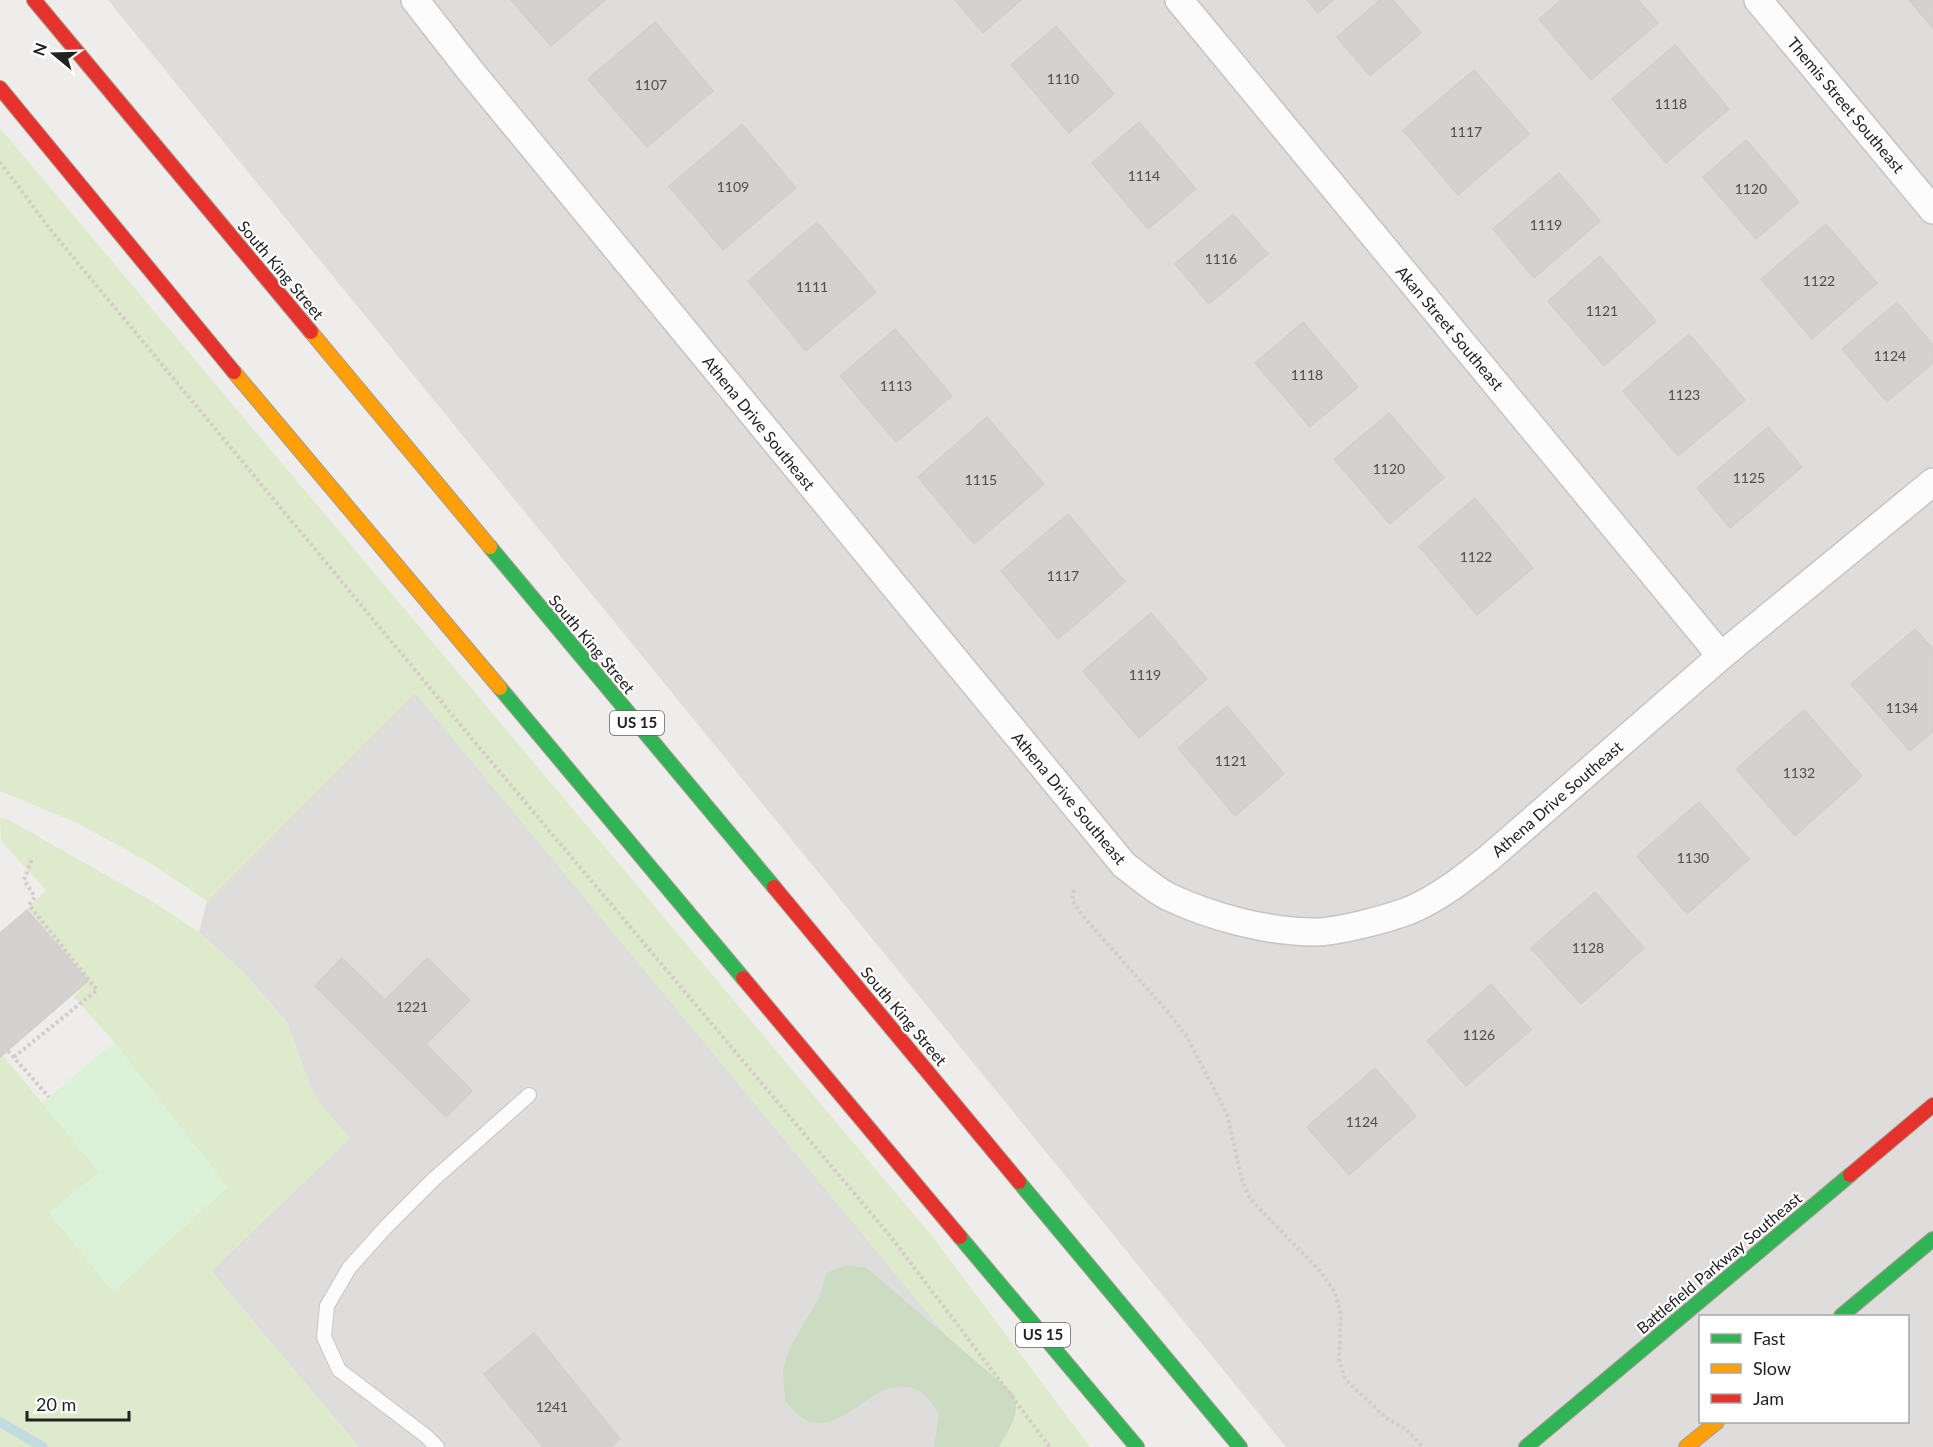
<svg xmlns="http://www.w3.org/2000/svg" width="1933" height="1447" viewBox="0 0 1933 1447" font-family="Lato,sans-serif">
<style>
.residential{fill:#dfdddc;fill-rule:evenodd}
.grass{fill:#deeacc}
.forest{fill:#ccdcc2}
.park{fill:#dbf2d9}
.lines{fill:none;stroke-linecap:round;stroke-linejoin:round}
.stream{stroke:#c0dce0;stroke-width:10}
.building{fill:#d4d2d0;stroke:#d3cfcc;stroke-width:1.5}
.lane-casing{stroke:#c5c4c3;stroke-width:16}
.street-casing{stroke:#c5c4c3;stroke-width:30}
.fast-casing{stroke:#a59988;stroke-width:16}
.slow-casing{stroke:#a59988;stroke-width:16}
.jam-casing{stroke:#a59988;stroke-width:16}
.path{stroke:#d7cac9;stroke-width:4;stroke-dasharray:3 3;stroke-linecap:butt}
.lane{stroke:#fdfcfc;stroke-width:14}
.street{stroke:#fdfcfc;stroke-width:27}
.fast{stroke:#30b455;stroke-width:14}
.slow{stroke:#ff9f0a;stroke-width:14}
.jam{stroke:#e5322d;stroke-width:14}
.labels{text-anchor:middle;stroke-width:4.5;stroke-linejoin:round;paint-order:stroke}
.number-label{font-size:14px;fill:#4e4e4e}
.shield{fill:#fff;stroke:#646464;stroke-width:1.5}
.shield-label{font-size:15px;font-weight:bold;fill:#222}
.street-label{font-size:16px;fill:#222;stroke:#fff}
</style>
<rect width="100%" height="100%" fill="#efedeb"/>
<g class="residential">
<path d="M108,0H1933V1447H1286ZM1700,1316H1908V1422H1700Z"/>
<path d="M415,692L1008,1410L967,1447H359L211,1271L350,1138L323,1108L311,1089L287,1022L242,971L199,932L207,901Z"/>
</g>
<g class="grass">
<path d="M0,128L932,1236L1090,1447H967L1007,1409L415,693L207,901L145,860L75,822L0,791Z"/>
<path d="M0,818L9,820L155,903L199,932L242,971L287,1022L311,1089L323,1108L350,1138L211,1271L359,1447H0V1055L1,1053L99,1172L227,1187L114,1042L74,997L88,981L27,910L46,890L1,841Z"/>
</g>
<path class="forest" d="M847,1265L867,1268L1014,1394C1021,1416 1009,1428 999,1447H934L939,1414C928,1396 919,1384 896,1387C867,1391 842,1428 814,1423C801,1421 793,1409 785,1401L783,1370L789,1349L821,1294L826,1273Z"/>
<path class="park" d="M114,1042L228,1187L113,1292L49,1213L99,1172L42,1103Z"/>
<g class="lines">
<path class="stream" d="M0,1422L43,1447"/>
</g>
<g class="building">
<path d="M511,0H605L551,46Z"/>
<path d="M955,0H1021L983,33Z"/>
<path d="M1307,0H1333L1318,13Z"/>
<path d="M1380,0H1393L1421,33L1370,76L1337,37Z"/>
<path d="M1561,0H1638L1658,23L1591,80L1539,19Z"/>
<path d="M1909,0H1933V28Z"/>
<path d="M655,22L713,91L647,147L588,79Z"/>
<path d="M1056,26L1114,94L1069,133L1011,65Z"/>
<path d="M1675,45L1729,109L1666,163L1612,99Z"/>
<path d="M1474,70L1529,134L1458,195L1403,130Z"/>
<path d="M1139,122L1196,189L1148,229L1092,163Z"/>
<path d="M742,124L796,188L723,250L669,186Z"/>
<path d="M1746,140L1799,202L1756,239L1703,177Z"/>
<path d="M1559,173L1600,221L1534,278L1493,229Z"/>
<path d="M1233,214L1268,254L1209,304L1175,264Z"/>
<path d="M817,222L876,292L806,351L748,281Z"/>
<path d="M1826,224L1877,283L1812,339L1761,279Z"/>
<path d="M1600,256L1656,321L1604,366L1548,301Z"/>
<path d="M1897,302L1933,345V363L1887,402L1842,349Z"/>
<path d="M1303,322L1358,387L1310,427L1255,363Z"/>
<path d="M895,329L952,396L896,442L840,376Z"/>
<path d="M1689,334L1745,400L1678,456L1623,391Z"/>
<path d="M1389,413L1444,478L1390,524L1334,459Z"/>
<path d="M987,417L1044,484L974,544L918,477Z"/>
<path d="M1768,427L1802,467L1730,528L1697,488Z"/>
<path d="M1475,498L1533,568L1477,615L1419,546Z"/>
<path d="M1068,514L1125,582L1058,639L1001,571Z"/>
<path d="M1151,613L1207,679L1139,738L1083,671Z"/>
<path d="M1915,629L1933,649V731L1910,751L1851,684Z"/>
<path d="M1227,706L1284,774L1235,816L1178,748Z"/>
<path d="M1804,710L1862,776L1795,836L1736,769Z"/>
<path d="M1699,802L1749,859L1687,914L1637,856Z"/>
<path d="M1595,892L1644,948L1581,1004L1531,948Z"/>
<path d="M27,910L88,981L0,1057V933Z"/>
<path d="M342,958L385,1000L427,958L470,1000L426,1044L472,1091L446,1117L315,986Z"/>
<path d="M1491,984L1531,1030L1466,1086L1427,1041Z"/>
<path d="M1375,1068L1416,1116L1349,1175L1307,1127Z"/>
<path d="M534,1333L620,1439L610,1447H543L484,1374Z"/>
</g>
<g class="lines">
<g class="lane-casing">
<path id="lane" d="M437,1447L426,1436L339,1370L324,1337L327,1306L349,1268L386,1227L434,1179L529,1095"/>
</g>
<g class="street-casing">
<g id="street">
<path d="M415,0L468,68L1124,865C1138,875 1153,889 1169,897C1212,917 1267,932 1315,932C1338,932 1386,919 1408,911C1438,899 1464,878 1489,858L1721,656L1933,482"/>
<path d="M1179,0L1721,656"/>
<path d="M1758,0L1933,210"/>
</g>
</g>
<g class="fast-casing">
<g id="fast">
<path d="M490,547L774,887"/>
<path d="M500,688L743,978"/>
<path d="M1019,1182L1240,1447"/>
<path d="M960,1237L1137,1447"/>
<path d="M1841,1316L1933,1239"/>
<path d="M1526,1447L1850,1175"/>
</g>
</g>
<g class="slow-casing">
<g id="slow">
<path d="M311,332L490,547"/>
<path d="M234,372L500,688"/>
<path d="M1686,1447L1717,1422"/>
</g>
</g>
<g class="jam-casing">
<g id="jam">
<path d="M34,0L311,332"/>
<path d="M0,88L234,372"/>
<path d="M774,887L1019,1182"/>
<path d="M743,978L960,1237"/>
<path d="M1850,1175L1933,1105"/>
</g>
</g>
<g class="path">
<path d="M0,162L53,233L478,746L891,1237L1050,1447"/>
<path d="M1074,890L1072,900L1082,915L1167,1011L1187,1037L1227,1114L1242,1180L1251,1200L1320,1271L1335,1292L1341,1315L1339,1359L1345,1379L1386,1418L1407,1430L1423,1447"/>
<path d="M8,1051L49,1097"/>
<path d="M14,1057L97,990L29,905L35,897L24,880L32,859"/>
</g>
<use href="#lane" class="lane"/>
<use href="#street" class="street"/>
<use href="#fast" class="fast"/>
<use href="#slow" class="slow"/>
<use href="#jam" class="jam"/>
</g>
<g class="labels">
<g class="number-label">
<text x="1063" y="84">1110</text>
<text x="651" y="90">1107</text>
<text x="1671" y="109">1118</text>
<text x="1466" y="137">1117</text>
<text x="1144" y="181">1114</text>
<text x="733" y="192">1109</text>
<text x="1751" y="194">1120</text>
<text x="1546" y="230">1119</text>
<text x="1221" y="264">1116</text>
<text x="1819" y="286">1122</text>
<text x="812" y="292">1111</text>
<text x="1602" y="316">1121</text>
<text x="1890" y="361">1124</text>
<text x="1307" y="380">1118</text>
<text x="896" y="391">1113</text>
<text x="1684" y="400">1123</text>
<text x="1389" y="474">1120</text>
<text x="1749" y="483">1125</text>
<text x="981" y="485">1115</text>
<text x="1476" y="562">1122</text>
<text x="1063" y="581">1117</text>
<text x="1145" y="680">1119</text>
<text x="1902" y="713">1134</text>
<text x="1231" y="766">1121</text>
<text x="1799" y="778">1132</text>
<text x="1693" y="863">1130</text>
<text x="1588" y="953">1128</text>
<text x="412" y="1012">1221</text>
<text x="1479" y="1040">1126</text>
<text x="1362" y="1127">1124</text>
<text x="552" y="1412">1241</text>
</g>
<g class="shield">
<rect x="610" y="711" width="54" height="24" rx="4.5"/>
<rect x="1016" y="1323" width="54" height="24" rx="4.5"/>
</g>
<g class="shield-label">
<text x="637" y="728">US 15</text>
<text x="1043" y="1340">US 15</text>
</g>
<g class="street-label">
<text transform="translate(1846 105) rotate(50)" y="6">Themis Street Southeast</text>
<text transform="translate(281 270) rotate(50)" y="6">South King Street</text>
<text transform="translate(1450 328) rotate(50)" y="6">Akan Street Southeast</text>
<text transform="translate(759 423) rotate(51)" y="6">Athena Drive Southeast</text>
<text transform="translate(592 644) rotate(50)" y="6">South King Street</text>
<text transform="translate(1069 798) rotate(50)" y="6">Athena Drive Southeast</text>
<text transform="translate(1557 799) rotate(-41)" y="6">Athena Drive Southeast</text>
<text transform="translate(904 1016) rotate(50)" y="6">South King Street</text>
<text transform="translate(1719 1263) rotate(-40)" y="6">Battlefield Parkway Southeast</text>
</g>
</g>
<rect x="1699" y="1315" width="210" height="108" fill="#ffffff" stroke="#a7a7a7" stroke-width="1.5"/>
<rect x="1711" y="1334" width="30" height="9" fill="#30b455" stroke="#a7a7a7" stroke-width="1.5"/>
<text x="1753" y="1345" font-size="18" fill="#222222">Fast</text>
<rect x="1711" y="1364" width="30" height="9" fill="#ff9f0a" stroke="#a7a7a7" stroke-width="1.5"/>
<text x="1753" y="1375" font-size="18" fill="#222222">Slow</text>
<rect x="1711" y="1394" width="30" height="9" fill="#e5322d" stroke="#a7a7a7" stroke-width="1.5"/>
<text x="1753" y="1405" font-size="18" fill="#222222">Jam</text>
<g transform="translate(54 54) rotate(289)" stroke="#ffffff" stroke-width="4.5" paint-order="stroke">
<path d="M0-4.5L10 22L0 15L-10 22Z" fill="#222222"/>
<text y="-9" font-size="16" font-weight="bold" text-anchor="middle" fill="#222222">N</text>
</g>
<path d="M27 1411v9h102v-9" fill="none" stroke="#222222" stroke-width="3"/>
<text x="36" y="1411" font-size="18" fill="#222222" stroke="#ffffff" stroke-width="4.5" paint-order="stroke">20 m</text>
</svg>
